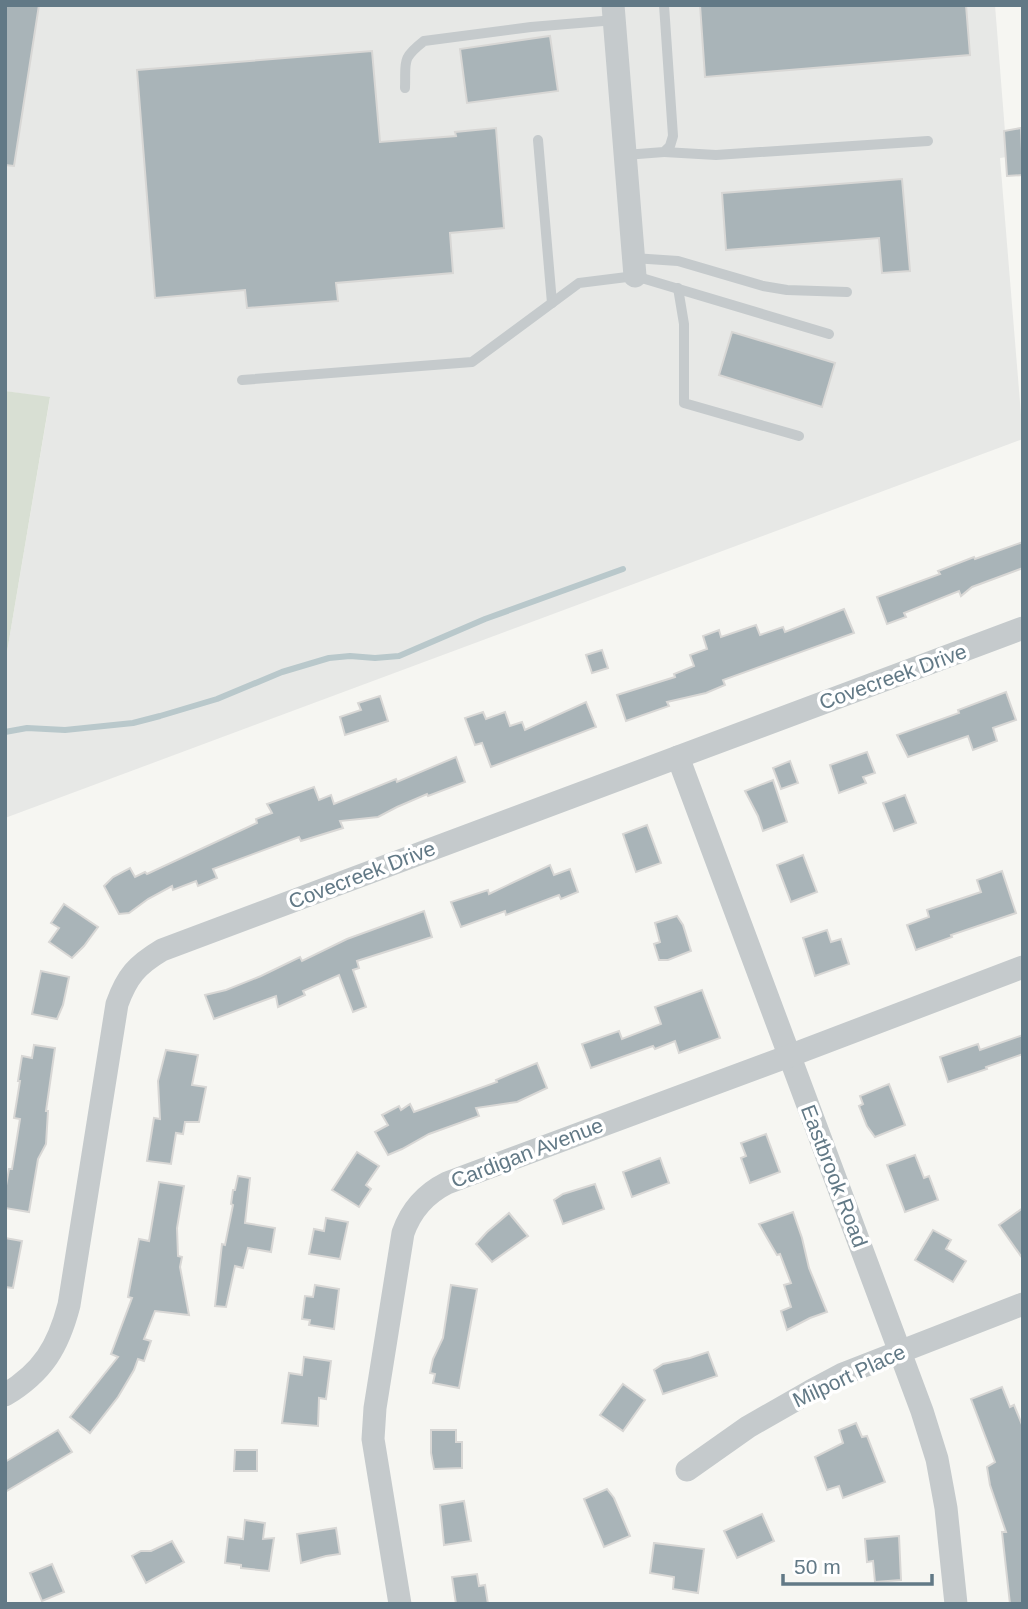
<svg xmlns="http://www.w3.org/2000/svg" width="1028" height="1609" viewBox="0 0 1028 1609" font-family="Arial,sans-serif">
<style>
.built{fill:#e7e8e6}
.green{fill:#d8dfd3}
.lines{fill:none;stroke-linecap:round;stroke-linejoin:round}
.stream{stroke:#b9c8cb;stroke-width:6}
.building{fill:#a9b4b8;stroke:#d8d7d5;stroke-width:2}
.lane{stroke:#c5cacc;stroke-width:10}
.street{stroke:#c5cacc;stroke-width:23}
.labels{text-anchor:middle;stroke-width:7;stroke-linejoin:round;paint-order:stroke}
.street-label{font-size:21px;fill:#627986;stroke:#fff}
</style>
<rect width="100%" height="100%" fill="#f6f6f2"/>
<path class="built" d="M5,5H995L1007,157L1000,158L1023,439L5,818V664L50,398L5,391Z"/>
<path class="green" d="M5,391L50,397L5,664Z"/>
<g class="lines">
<path class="stream" d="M5,732L27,728L65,730L133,723L160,716L217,699L282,672L329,658L350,656L375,658L399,656L485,619L623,569"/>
</g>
<g class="building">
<path d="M5,5H39L14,166L5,165Z"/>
<path d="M700,5H966L970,55L705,77Z"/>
<path d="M550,36L558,91L467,103L460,49Z"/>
<path d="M372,51L380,142L456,136L455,132L496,128L504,228L450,233L453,273L336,283L338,301L247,308L245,290L155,298L137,70Z"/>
<path d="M1021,128L1023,175L1007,176L1004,131Z"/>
<path d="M902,179L910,271L882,273L879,238L726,250L722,193Z"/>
<path d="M732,332L835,363L822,407L719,375Z"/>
<path d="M1023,542V568L972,587L961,596L959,591L904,613L906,617L887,624L877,597L940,574L938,571L974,557L975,559Z"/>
<path d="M844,609L854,633L723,680L725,685L706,693L667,702L669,706L626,721L617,695L675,677L674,674L694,666L690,655L707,649L703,636L719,630L721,637L756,625L760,635L783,627L785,632Z"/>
<path d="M602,650L608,668L592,673L586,655Z"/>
<path d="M1006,692L1016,720L993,728L997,741L973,750L968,736L908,757L897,735L959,713L958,710Z"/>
<path d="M380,696L388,721L345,735L340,717L361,710L358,703Z"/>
<path d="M586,702L596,727L491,767L482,743L475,745L465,718L483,712L486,719L505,712L510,726L522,722L525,730Z"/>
<path d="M867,752L875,773L863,777L866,783L839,793L830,765Z"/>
<path d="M456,757L465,782L428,796L427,794L397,807L378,817L340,821L343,828L301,841L299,837L213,869L217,878L198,886L196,881L173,890L172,886L148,899L129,913L119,914L104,886L113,877L130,868L135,877L145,872L147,874L257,823L256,819L272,813L267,804L314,787L319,800L331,795L334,804L396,779L397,782Z"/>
<path d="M790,761L798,783L781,789L773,768Z"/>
<path d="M773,780L787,822L763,831L758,816L745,791Z"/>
<path d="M905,795L916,823L894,831L883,803Z"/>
<path d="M647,825L661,863L636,872L623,834Z"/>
<path d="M803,855L817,892L791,902L777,865Z"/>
<path d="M550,865L554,875L570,869L578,892L561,899L559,895L506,915L505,911L461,927L451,902L488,890L489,894Z"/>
<path d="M1002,871L1016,913L951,935L952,937L916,950L907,925L929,917L927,910L981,892L977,880Z"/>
<path d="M64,904L98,927L84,946L72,958L49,942L59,928L51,923Z"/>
<path d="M424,911L432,937L357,961L359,968L353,970L366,1007L353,1012L339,975L303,991L305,995L278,1007L276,996L214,1019L205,995L226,990L261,976L300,957L302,961L347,939Z"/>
<path d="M677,916L683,925L691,951L668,960H659L654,944L660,942L655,923Z"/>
<path d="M827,930L831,942L841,939L849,964L815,976L803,938Z"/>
<path d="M41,971L69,977L63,1005L57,1019L32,1014Z"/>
<path d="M702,990L720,1038L679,1053L675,1041L655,1049L653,1046L591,1068L582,1044L619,1031L622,1039L661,1024L655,1007Z"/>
<path d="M1023,1035V1054L986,1067L987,1069L948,1082L940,1057L978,1044L980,1050Z"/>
<path d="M34,1045L55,1048L46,1111H48L46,1144L38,1159L29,1212L5,1208V1191L9,1169H12L20,1119L14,1118L20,1081H18L22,1056L32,1058Z"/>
<path d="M166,1050L198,1055L192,1085L206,1087L199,1122H185L183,1134L176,1133L171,1164L147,1161L154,1118L160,1119L158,1081Z"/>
<path d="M537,1063L547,1088L517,1102L476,1108L479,1116L429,1134L402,1149L388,1155L375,1132L388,1125L382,1115L399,1106L401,1110L410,1104L414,1112L497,1082L496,1080Z"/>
<path d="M889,1084L905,1125L875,1137L867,1126L859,1106L863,1104L860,1096Z"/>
<path d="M766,1134L780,1172L750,1183L741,1158L746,1156L741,1143Z"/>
<path d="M357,1152L379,1166L366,1185L371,1189L359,1207L332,1190Z"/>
<path d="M915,1155L924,1178L929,1176L938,1200L905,1212L887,1165Z"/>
<path d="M660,1158L669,1183L632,1197L623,1172Z"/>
<path d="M238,1176L250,1178L245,1223L275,1228L271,1252L248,1248L243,1268L235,1266L226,1307L215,1306L222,1244L225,1245L233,1205L231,1204L233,1190H235Z"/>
<path d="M159,1182L184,1186L177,1228L178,1256L182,1257L180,1267L189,1315L155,1311L144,1339L151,1341L144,1361L138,1359L134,1370L118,1397L90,1433L70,1417L118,1357L111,1354L132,1298L128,1297L139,1239L149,1241Z"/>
<path d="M595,1184L604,1209L563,1224L554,1200L563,1194Z"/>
<path d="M1023,1208V1259L999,1225Z"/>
<path d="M793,1212L802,1238L809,1268L827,1312L810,1318L787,1330L781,1311L791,1307L784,1285L791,1283L780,1254L777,1255L759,1224Z"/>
<path d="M509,1213L528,1236L492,1262L476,1244L487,1232Z"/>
<path d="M326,1218L348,1222L340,1259L309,1254L314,1229L324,1231Z"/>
<path d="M933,1230L951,1240L946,1249L966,1261L953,1282L915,1260Z"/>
<path d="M5,1238L22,1241L13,1288L5,1287Z"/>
<path d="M315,1285L339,1289L334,1329L309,1325L310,1320L302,1319L305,1296L313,1297Z"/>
<path d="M451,1285L477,1289L459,1388L433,1383L435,1374L430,1373L433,1359L443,1338Z"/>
<path d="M708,1352L717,1376L663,1394L654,1370L663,1364L690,1358Z"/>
<path d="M304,1357L331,1361L326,1399L319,1398L318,1426L282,1423L289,1373L302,1375Z"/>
<path d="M623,1384L645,1400L623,1431L600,1415Z"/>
<path d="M1002,1387L1010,1407L1014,1405L1023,1427V1604H1010L1002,1532H1006L990,1485L987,1467L995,1462L971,1399Z"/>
<path d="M856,1423L862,1437L867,1436L885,1482L843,1498L839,1486L827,1490L815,1457L843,1443L839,1430Z"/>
<path d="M58,1430L72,1452L5,1492V1462Z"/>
<path d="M431,1430H456V1442H462V1468L434,1469L431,1453Z"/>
<path d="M235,1450H257V1471H234Z"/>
<path d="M607,1489L614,1498L630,1536L604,1547L584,1499Z"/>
<path d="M464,1501L471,1541L444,1545L440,1505Z"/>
<path d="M762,1514L774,1541L737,1558L724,1531Z"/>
<path d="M245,1520L265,1523L263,1539L274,1538L269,1571L241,1568V1565L225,1563L228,1537L243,1539Z"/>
<path d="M336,1528L340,1554L326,1556L301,1563L297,1534Z"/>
<path d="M899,1536L901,1580L875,1582L873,1561L867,1562L865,1539Z"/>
<path d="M172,1541L184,1562L146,1583L132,1556L141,1551H151Z"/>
<path d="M654,1543L704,1549L698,1593L673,1589L674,1577L650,1573Z"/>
<path d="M52,1564L64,1592L42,1601L30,1573Z"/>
<path d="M477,1574L479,1586L485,1585L488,1604H456L452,1577Z"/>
</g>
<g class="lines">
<g class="lane">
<path d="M405,88C406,61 401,59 424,41L531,27L615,20"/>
<path d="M538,140L552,303"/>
<path d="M664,152L716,155L928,141"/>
<path d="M625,155L664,152L670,146L673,136L664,5"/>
<path d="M633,258L678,261L763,286L787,290L847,292"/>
<path d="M678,288L684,324V403L799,436"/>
<path d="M242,380L472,362L579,283L635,276L829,334"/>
</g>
<g class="street">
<path d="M613,5L635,276"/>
<path d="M678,757L922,1411L937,1459L946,1508L956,1604"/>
<path d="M5,1395C43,1372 58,1347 69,1305L117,1004C127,976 137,965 162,950L1023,628"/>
<path d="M687,1470L748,1427L811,1391L843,1374L1023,1304"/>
<path d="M400,1604L373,1439L375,1408L403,1233C411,1210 425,1194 447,1183L789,1056L1023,967"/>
</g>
</g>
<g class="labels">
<g class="street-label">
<text transform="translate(893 677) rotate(-20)" y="7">Covecreek Drive</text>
<text transform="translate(362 875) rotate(-21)" y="7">Covecreek Drive</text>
<text transform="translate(527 1153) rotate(-21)" y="7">Cardigan Avenue</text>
<text transform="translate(834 1176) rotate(69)" y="7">Eastbrook Road</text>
<text transform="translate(849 1376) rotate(-25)" y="7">Milport Place</text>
</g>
</g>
<rect width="1028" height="1609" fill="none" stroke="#627986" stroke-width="14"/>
<path d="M783 1574v10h149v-10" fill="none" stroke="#627986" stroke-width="3.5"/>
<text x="794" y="1574" font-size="21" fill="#627986" stroke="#ffffff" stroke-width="5" paint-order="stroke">50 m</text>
</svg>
